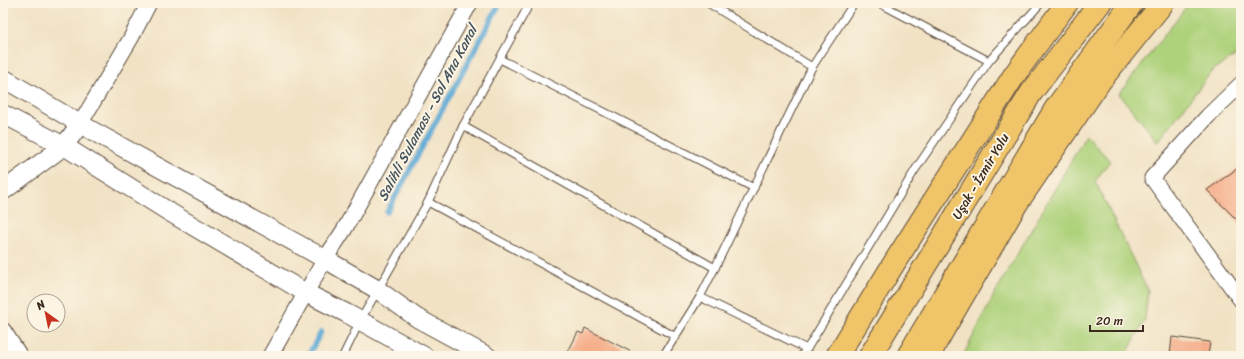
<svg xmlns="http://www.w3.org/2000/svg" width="1244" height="359" viewBox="0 0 1244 359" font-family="Sriracha,sans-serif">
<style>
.green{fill:#aed27b;stroke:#747e4c}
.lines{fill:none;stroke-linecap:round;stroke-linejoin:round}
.stream{stroke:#5ca9d5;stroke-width:5.5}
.building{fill:#f5af8b}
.service-casing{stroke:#564637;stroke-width:9}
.minor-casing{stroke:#564637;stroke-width:17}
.tertiary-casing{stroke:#564637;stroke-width:20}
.trunk-casing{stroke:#564637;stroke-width:24}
.service{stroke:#fff;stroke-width:7}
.minor{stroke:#fff;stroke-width:15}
.tertiary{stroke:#fff;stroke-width:18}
.trunk{stroke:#f0c469;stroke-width:22}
.labels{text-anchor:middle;stroke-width:4;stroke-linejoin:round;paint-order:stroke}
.street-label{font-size:13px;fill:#3b2a1e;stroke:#fcf5e5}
.water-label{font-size:14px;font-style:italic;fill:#47565e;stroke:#fcf5e5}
</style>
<rect width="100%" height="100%" fill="#fcf5e5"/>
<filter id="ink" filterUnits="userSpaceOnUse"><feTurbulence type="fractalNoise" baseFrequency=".025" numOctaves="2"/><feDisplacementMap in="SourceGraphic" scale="8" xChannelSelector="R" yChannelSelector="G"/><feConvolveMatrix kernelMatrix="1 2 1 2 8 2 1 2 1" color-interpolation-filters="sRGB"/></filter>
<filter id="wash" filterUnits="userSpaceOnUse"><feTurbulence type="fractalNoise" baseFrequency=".012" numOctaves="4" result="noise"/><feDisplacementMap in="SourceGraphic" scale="16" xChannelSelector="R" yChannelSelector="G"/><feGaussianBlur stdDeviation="0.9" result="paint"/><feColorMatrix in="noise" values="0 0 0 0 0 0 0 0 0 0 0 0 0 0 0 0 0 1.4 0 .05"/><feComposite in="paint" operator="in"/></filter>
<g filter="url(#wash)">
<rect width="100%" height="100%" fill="#f1e2c4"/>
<g class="green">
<path d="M1189,3H1241V52L1212,71L1158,142L1119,94Z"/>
<path d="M1086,135L1110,161L1095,181L1148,291L1145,319L1126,356H963L995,293Z"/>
</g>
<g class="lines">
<g class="stream">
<path d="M387,212L500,3"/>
<path d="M308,356L321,332"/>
</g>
</g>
<g id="blocks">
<g class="building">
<path d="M1241,166V224L1207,190Z"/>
<path d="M585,328L639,356H566L578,332L583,334Z"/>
<path d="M1172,337L1210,342L1208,356H1170Z"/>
</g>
</g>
</g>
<g filter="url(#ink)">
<use href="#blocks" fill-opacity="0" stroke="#564637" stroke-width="1"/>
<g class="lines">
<g class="service-casing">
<g id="service">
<path d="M708,3L812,67"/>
<path d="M879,3L989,61"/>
<path d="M500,59L754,188"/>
<path d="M463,126L715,268"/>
<path d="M428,202L676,337"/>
<path d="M700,297L807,349L915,170L989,61L1041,3"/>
<path d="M343,356L360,321L428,202L463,126L530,3"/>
<path d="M663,356L700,297L715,268L812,67L854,3"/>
<path d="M801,356L807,349"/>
</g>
</g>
<g class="minor-casing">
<g id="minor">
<path d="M1241,84L1208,116L1152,178L1241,300"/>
<path d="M80,124L131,38L149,3"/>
<path d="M3,330L20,356"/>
<path d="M270,356L325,259L344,230L470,3"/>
</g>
</g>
<g class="tertiary-casing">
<g id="tertiary">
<path d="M3,78L80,124L325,259L378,290L417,318L487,356"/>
<path d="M3,114L64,146L171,213L306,293L346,313L424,356"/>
<path d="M3,191L64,146L80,124"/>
</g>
</g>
<g class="trunk-casing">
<g id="trunk">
<path d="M837,356L896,260L1015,74L1067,3"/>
<path d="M870,356L1031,93L1100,3"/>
<path d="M908,356L1056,108L1132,3"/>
<path d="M930,356L935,344L1017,203L1100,81L1163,3"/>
</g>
</g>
<use href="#service" class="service"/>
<use href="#minor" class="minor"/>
<use href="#tertiary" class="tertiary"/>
<use href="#trunk" class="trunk"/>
</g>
</g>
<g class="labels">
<g class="street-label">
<text transform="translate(980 176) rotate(-59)" y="5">Uşak - İzmir Yolu</text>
</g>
<g class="water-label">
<text transform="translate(427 113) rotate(-62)" y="5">Salihli Sulaması - Sol Ana Kanal</text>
</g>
</g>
<rect width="1244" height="359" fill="none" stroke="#fcf5e5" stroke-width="16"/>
<g transform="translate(46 313) rotate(327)"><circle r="19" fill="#fcf5e5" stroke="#afa495"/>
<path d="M0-3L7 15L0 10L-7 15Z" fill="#c8321e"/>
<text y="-6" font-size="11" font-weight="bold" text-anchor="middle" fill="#3b2a1e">N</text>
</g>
<path d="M1090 325v6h53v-6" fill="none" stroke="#3b2a1e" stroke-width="2"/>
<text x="1096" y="325" font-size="12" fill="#3b2a1e" stroke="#fcf5e5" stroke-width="3" paint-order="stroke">20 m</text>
</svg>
